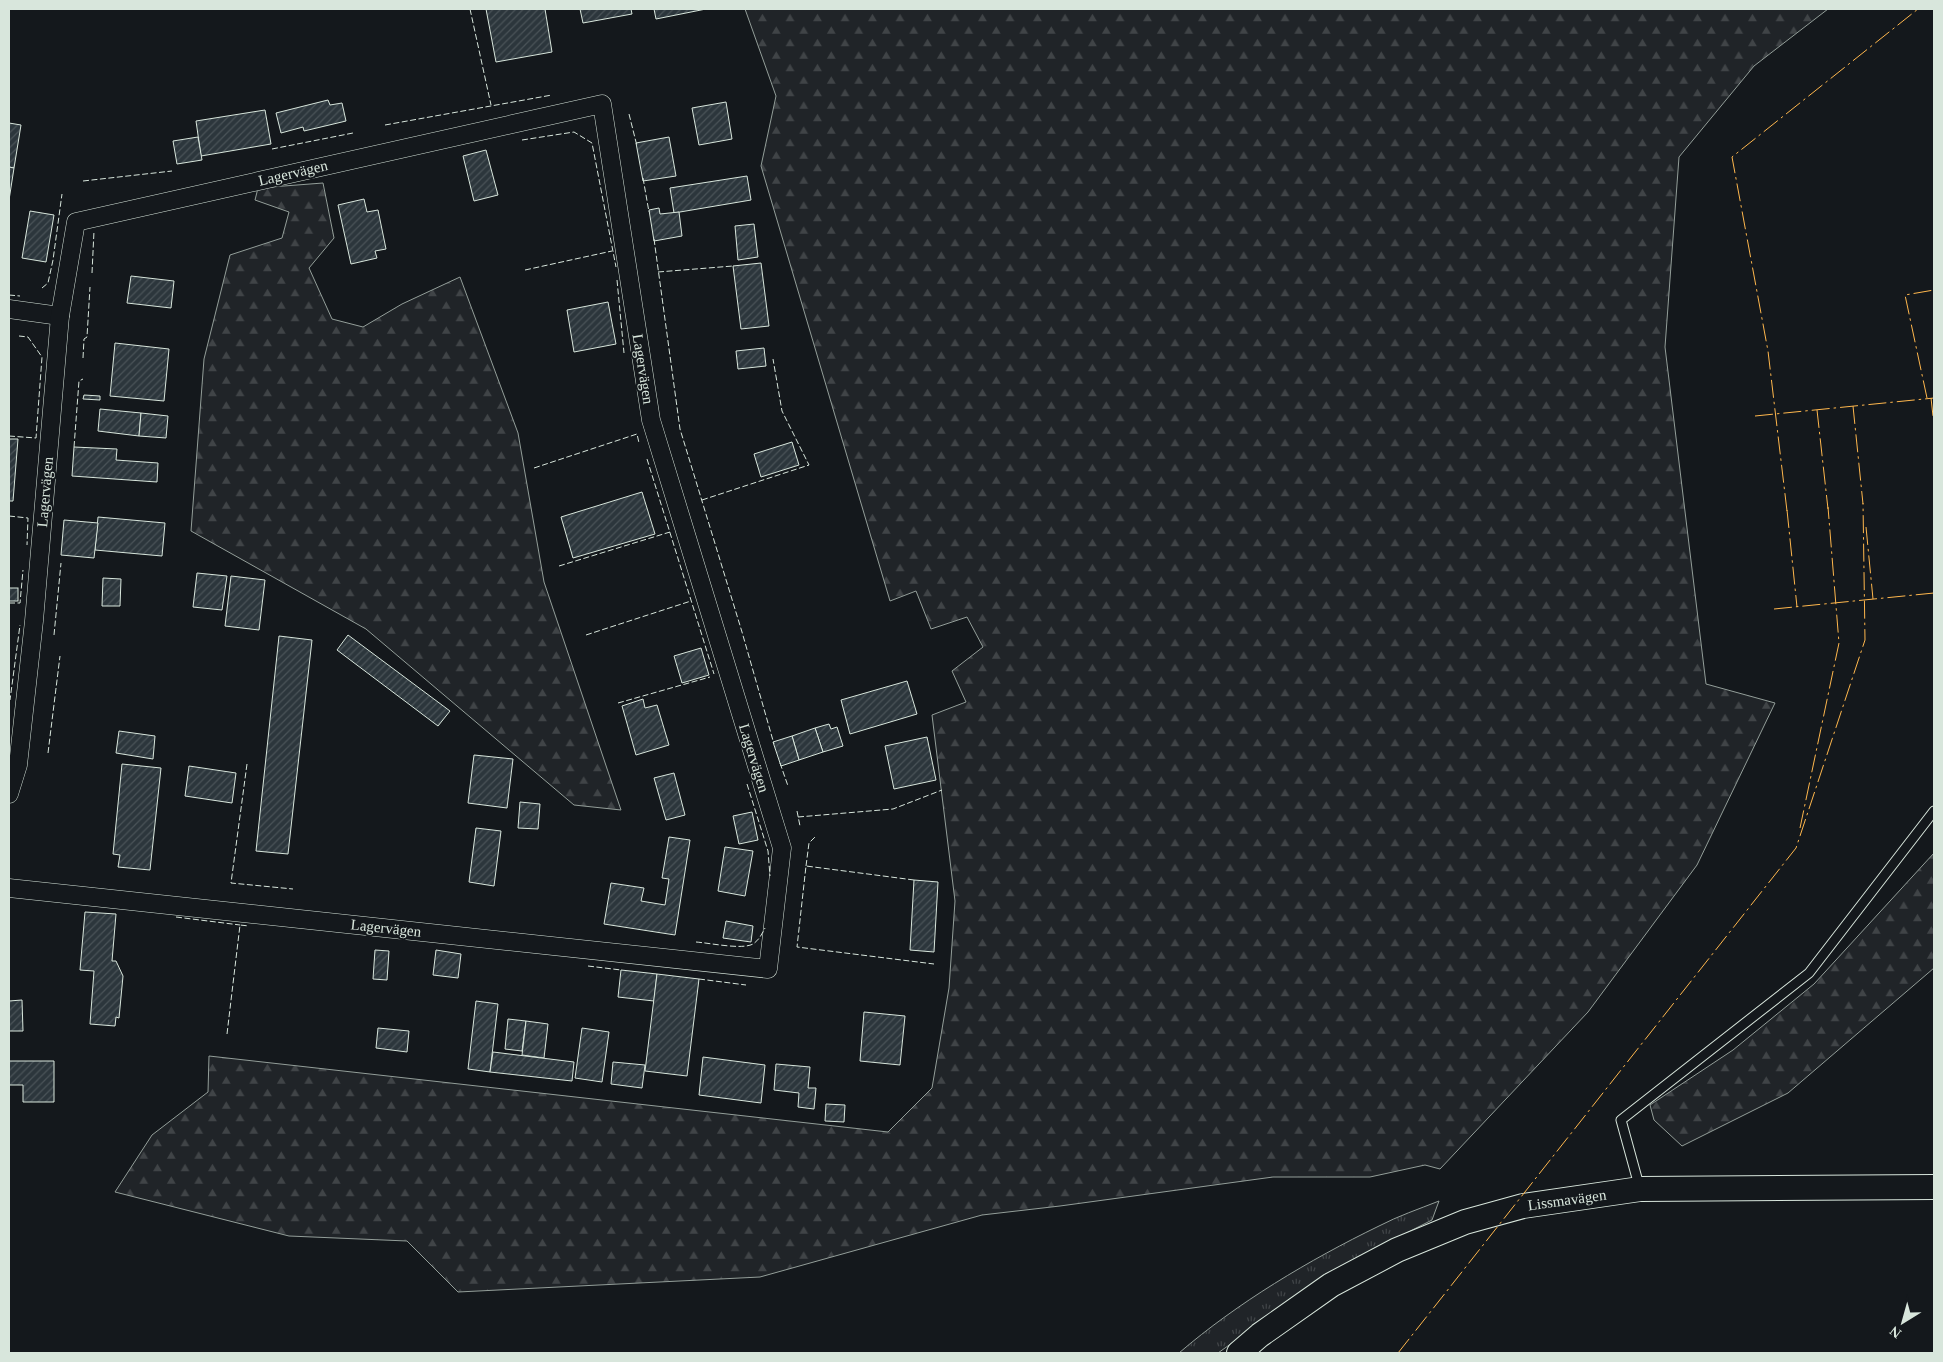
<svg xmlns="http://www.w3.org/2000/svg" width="1943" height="1362" viewBox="0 0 1943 1362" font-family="Georgia,serif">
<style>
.grass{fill:url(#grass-tufts);stroke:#939e99}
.forest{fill:url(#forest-firs);stroke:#939e99}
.building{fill:url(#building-hatch);stroke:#d8e6dc}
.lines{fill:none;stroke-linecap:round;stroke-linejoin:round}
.lane-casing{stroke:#d8e6dc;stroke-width:11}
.street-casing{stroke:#d8e6dc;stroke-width:19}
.secondary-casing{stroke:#d8e6dc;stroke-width:26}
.lane{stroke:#14181c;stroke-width:9}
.street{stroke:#14181c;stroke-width:18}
.secondary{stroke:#14181c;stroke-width:24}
.fence{stroke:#d8e6dc;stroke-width:1;stroke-dasharray:6 2.5;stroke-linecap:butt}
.power{stroke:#ffb74d;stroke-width:1;stroke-dasharray:18 4 2.5 4;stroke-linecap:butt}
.labels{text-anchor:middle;stroke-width:4;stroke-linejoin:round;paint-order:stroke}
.street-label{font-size:15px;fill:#d8e6dc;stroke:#14181c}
</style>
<defs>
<pattern id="grass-tufts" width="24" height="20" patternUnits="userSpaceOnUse" patternTransform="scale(1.25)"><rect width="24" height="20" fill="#202428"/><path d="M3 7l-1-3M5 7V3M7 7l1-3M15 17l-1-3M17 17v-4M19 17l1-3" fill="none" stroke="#404447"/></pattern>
<pattern id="forest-firs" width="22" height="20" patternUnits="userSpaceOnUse" patternTransform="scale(1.25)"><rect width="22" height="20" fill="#202428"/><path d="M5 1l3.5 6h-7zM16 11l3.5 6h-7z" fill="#404447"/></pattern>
<pattern id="building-hatch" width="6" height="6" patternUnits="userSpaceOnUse" patternTransform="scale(1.25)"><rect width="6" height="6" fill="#2c363c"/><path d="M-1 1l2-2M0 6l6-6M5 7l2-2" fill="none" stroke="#4a5358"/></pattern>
</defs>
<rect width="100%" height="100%" fill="#14181c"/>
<path class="grass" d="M1439,1201L1432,1220L1357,1258L1306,1290L1218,1353H1179C1237,1303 1309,1260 1379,1226C1398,1216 1419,1209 1439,1201Z"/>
<g class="forest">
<path d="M745,9H1828L1754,66L1679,157L1665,347L1706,684L1775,703L1697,865L1588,1012L1440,1169L1425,1165L1370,1177H1273L1060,1206L982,1215L760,1277L458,1292L407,1241L289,1236L115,1192L152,1135L208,1092L209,1056L888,1132L932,1088L949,988L955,901L932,715L966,702L952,671L983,647L967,617L931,629L916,591L890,601L761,166L776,96Z"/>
<path d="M323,183L334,238L309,268L332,319L363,327L402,304L460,277L518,433L544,582L621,810L574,805L366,629L191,531L204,359L230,255L282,238L289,212L255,200L258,188Z"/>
<path d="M1934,853V968L1788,1093L1682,1146L1654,1120L1650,1105L1733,1050L1814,984Z"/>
</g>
<g class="building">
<path d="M486,9H545L552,52L496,62Z"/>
<path d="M580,9H631L632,14L583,23Z"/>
<path d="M654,9H706L656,19Z"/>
<path d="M328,100L330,105L342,103L346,121L304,131L303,127L281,133L276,113Z"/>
<path d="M726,102L732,139L699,145L692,108Z"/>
<path d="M265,110L271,144L201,156L196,121Z"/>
<path d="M9,123L21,125L14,168L9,167Z"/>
<path d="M198,137L202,160L177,164L173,141Z"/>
<path d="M669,137L676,176L643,181L636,143Z"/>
<path d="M486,150L498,195L474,201L463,156Z"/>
<path d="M9,167L14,168L9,200Z"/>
<path d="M747,176L751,200L674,213L670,188Z"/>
<path d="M364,199L367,212L378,210L386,249L375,251L377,258L351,264L338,205Z"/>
<path d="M659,208L660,214L679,212L682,236L654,241L649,210Z"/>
<path d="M30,211L54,215L46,262L22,258Z"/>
<path d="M754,224L758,257L738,260L735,226Z"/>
<path d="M761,263L769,326L741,329L733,266Z"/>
<path d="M131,276L174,281L171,308L127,303Z"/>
<path d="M608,302L616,344L574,352L567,310Z"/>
<path d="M115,343L169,349L164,401L110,396Z"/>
<path d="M764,348L766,366L738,369L736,351Z"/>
<path d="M84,395L100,396V400L83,399Z"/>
<path d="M100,409L141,413L139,436L98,431Z"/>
<path d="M141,413L168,416L166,438L139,436Z"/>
<path d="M9,439H18L13,501H9Z"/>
<path d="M792,442L799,465L761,477L754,454Z"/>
<path d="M74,447L117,449L116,460L158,463L157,482L72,476Z"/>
<path d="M642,492L655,534L573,558L561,517Z"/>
<path d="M98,517L165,523L162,556L95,550Z"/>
<path d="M64,520L98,523L94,558L61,555Z"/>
<path d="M197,573L227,576L222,610L193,607Z"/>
<path d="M231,576L265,580L259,630L225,626Z"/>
<path d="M103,578L121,579L120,606H102Z"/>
<rect x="9" y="588" width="9" height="13"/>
<path d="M348,635L450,711L438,726L337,650Z"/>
<path d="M279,636L312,640L288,854L256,851Z"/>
<path d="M701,648L709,675L682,683L674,656Z"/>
<path d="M907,681L917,714L850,734L841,700Z"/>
<path d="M643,699L645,708L657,705L669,745L636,755L622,706Z"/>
<path d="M829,724L831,729L837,727L843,746L823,752L815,728Z"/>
<path d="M815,728L823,752L799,760L792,736Z"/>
<path d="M119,731L155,736L153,759L116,753Z"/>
<path d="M792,736L799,760L781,766L773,742Z"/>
<path d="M927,737L936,780L894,789L885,746Z"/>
<path d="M474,755L513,759L507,808L468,803Z"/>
<path d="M122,764L161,768L150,870L118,867L120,855L113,854Z"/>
<path d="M189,766L236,773L232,803L185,796Z"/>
<path d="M674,773L685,815L666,820L654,778Z"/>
<path d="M520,802L540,804L538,829L518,828Z"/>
<path d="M752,812L758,840L739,844L733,816Z"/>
<path d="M476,828L501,831L494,886L469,882Z"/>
<path d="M669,837L690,840L675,935L604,924L611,883L644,888L641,901L665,905L669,879L662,878Z"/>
<path d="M725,847L753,851L745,896L718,891Z"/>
<path d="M914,880L938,882L934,952L910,950Z"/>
<path d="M85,912L116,914L112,961H116L123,976L119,1018L116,1017L115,1026L90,1024L94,971L80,970Z"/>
<path d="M726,921L753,926L751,942L723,938Z"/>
<path d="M375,950L389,951L387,980L373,979Z"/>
<path d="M436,950L461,954L458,978L433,975Z"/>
<path d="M621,970L657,974L654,1001L618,997Z"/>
<path d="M657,974L699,979L687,1076L645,1071Z"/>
<path d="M22,1000L23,1031H9V1001Z"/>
<path d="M476,1001L498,1004L490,1072L468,1069Z"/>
<path d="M864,1012L905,1016L900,1065L860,1061Z"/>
<path d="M508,1019L526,1021L522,1051L505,1049Z"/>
<path d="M526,1021L548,1024L544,1058L522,1055Z"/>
<path d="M378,1028L409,1031L407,1052L376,1048Z"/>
<path d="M582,1028L609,1032L602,1082L575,1078Z"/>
<path d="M493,1052L574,1062L572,1081L490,1072Z"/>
<path d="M703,1057L765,1065L761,1103L699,1095Z"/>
<path d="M9,1061H54V1102H23V1085H9Z"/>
<path d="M613,1062L645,1065L642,1088L611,1084Z"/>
<path d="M776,1064L810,1067L808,1088H816L814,1109L798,1107L799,1093L774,1090Z"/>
<path d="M826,1104L845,1105L844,1122L825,1121Z"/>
</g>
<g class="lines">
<g class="lane-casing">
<path id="lane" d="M1640,1189L1621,1120L1809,973L1934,811"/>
</g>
<g class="street-casing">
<g id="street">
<path d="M9,309L60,316"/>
<path d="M9,794L18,765L34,621L60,316L76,222L602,104L651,420L782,848L768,969L9,888"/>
</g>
</g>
<g class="secondary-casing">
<path id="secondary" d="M1239,1353L1260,1335L1331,1285L1397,1250L1465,1222L1523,1206L1640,1189L1934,1187"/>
</g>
<use href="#lane" class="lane"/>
<use href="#street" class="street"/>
<use href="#secondary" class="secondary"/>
<g class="fence">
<path d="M470,9L491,105"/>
<path d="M629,114L637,146"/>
<path d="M385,125L552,95"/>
<path d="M522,140L574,132L592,143L616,267"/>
<path d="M272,149L353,133"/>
<path d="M643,178L649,212"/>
<path d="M83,181L172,171"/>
<path d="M654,239L680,429L742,632L774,744"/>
<path d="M525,270L612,251"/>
<path d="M658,272L733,266"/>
<path d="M92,273L94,231"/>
<path d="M617,280L624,353"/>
<path d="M42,288L48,283L53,260L62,194"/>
<path d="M9,295L20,296"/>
<path d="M83,358L84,339L87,337L90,287"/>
<path d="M9,436L36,438L42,357L28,337L19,336"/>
<path d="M74,447L79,381L83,379"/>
<path d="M647,459L714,674"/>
<path d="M534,468L637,434L639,443"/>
<path d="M702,500L809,465L782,411L773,359"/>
<path d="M9,516L28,518L27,545"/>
<path d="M559,566L670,532"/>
<path d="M9,603H20L23,570"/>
<path d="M54,635L61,563"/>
<path d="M586,635L691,601"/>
<path d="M9,699L10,700L20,625"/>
<path d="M618,703L710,677"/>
<path d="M48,753L60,656"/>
<path d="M780,763L788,786"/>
<path d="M247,764L231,883L293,889"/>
<path d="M747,784L768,851L770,876"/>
<path d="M797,811L800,826"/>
<path d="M798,817L893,809L942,790"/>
<path d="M806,866L809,843L816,836"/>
<path d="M914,880L806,866L797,947L934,964"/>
<path d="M176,917L240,925"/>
<path d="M696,942C710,943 742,950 753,944C759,940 762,934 765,928"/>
<path d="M588,966L621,970"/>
<path d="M699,979L746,985"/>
<path d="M227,1034L240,925L249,926"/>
</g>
<g class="power">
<path d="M1927,398L1905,295L1934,290"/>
<path d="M1931,398L1934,425"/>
<path d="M1853,406L1863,504"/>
<path d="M1817,410L1828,509"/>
<path d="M1755,416L1934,398"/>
<path d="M1787,510L1797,607"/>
<path d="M1787,511L1768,351L1732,157L1918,9"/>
<path d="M1866,527L1873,599"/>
<path d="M1774,609L1934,593"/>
<path d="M1800,828L1839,643L1828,507"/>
<path d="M1398,1353L1796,848L1865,640L1863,503"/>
</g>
</g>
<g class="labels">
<g class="street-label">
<text transform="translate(293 173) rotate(-13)" y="5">Lagervägen</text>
<text transform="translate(643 369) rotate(81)" y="5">Lagervägen</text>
<text transform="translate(45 492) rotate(-85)" y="5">Lagervägen</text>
<text transform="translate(754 758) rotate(73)" y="5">Lagervägen</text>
<text transform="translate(386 928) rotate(6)" y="5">Lagervägen</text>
<text transform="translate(1567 1200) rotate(-8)" y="5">Lissmavägen</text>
</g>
</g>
<rect width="1943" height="1362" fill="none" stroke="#d8e6dc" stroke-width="20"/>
<g transform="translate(1903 1322) rotate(217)" stroke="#14181c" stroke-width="4" paint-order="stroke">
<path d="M0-4L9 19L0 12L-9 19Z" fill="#d8e6dc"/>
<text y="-8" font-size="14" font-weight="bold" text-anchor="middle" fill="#d8e6dc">N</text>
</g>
</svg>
